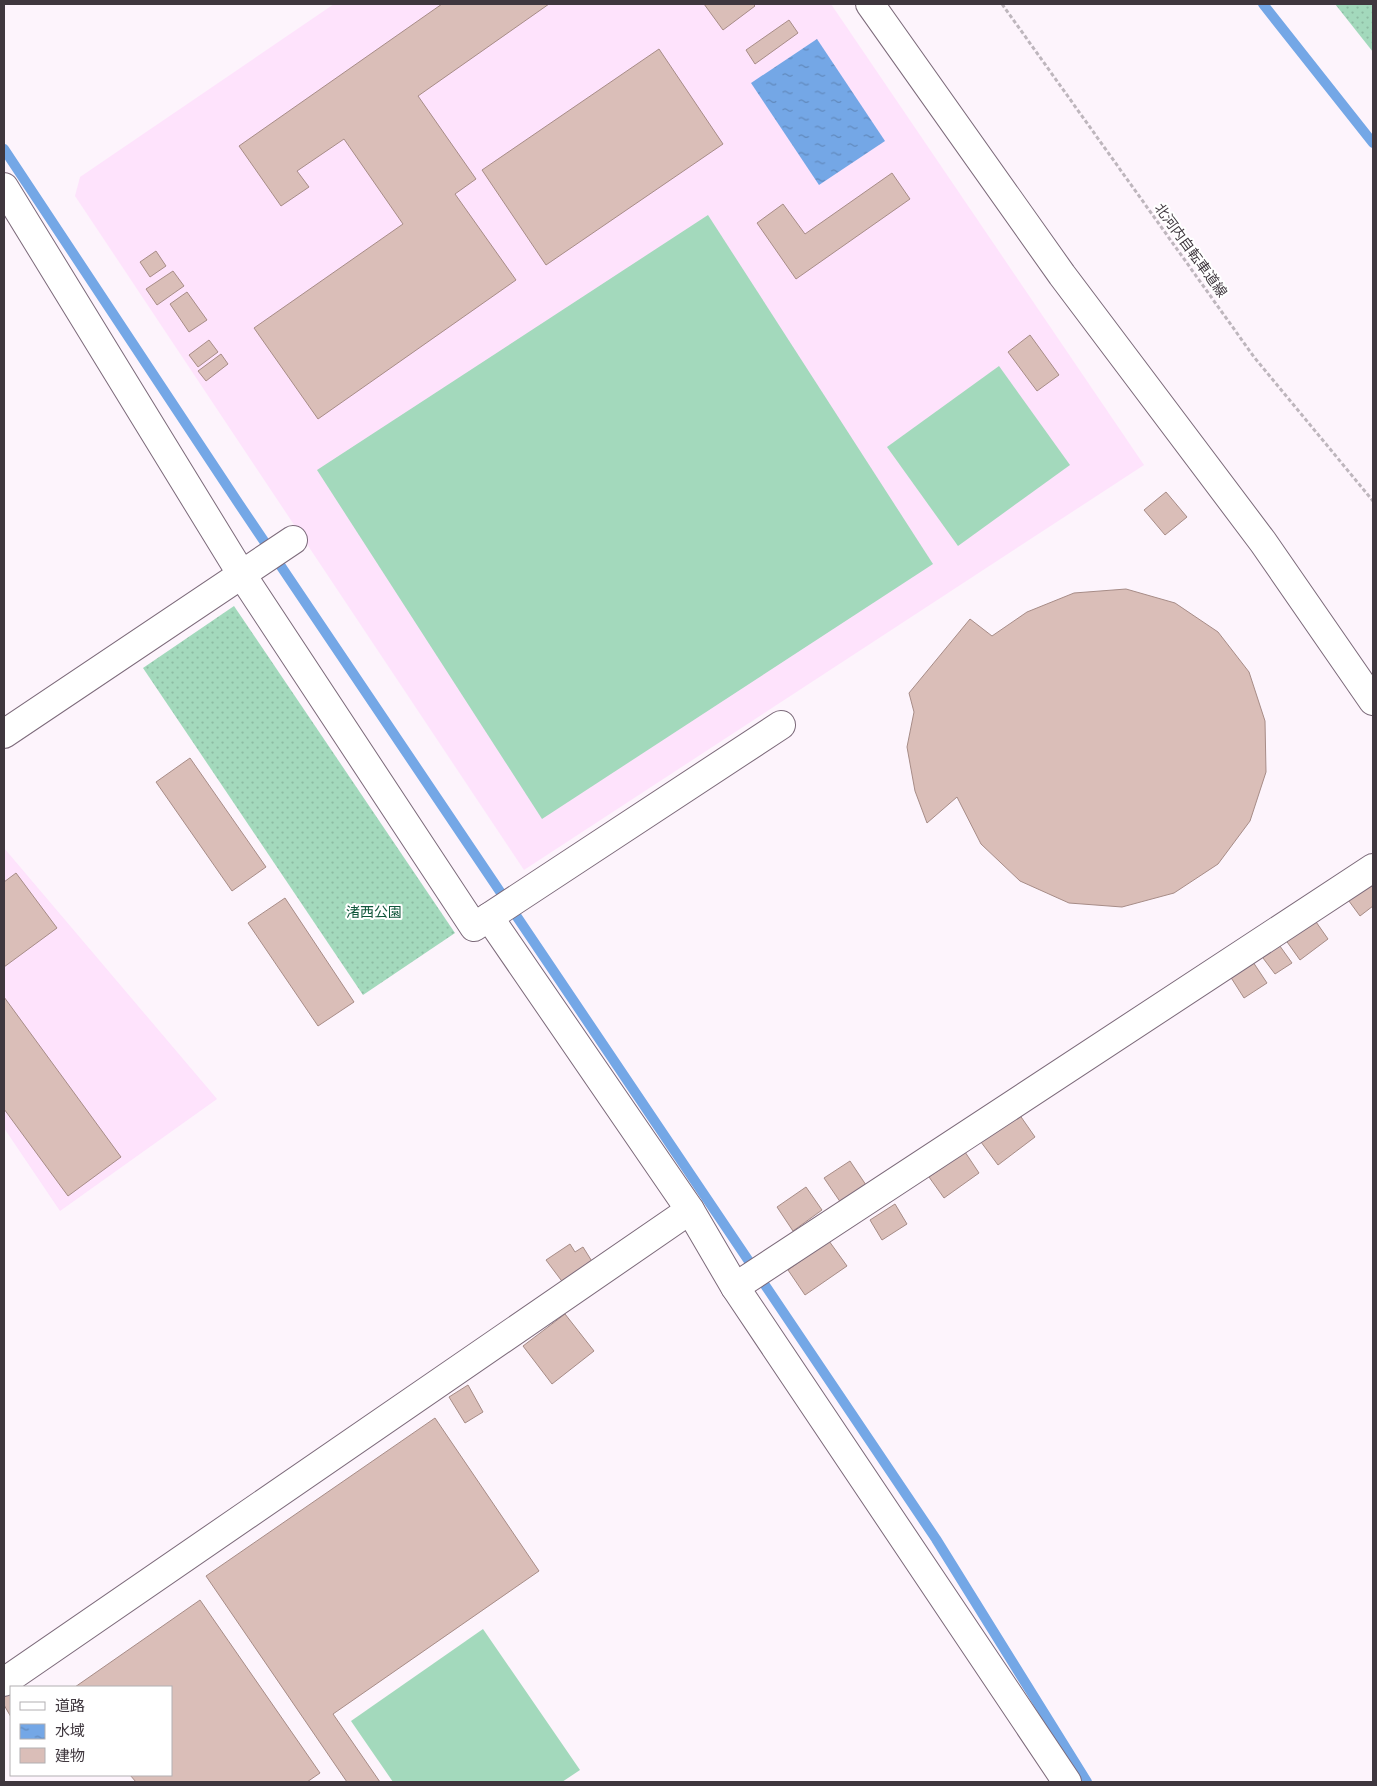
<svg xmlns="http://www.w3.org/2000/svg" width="1377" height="1786" viewBox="0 0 1377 1786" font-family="'Exo 2','Noto Sans JP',sans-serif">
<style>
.built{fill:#fee3fc}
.grass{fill:url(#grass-dots)}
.pitch{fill:#a3d9bc}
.water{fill:url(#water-ripples)}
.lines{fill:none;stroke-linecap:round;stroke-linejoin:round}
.stream{stroke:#74a7e6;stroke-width:10}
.building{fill:#dabeb8;stroke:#a78c87}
.minor-casing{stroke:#7c6a7a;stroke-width:30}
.path{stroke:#beb6bd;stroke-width:3;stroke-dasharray:4 2.5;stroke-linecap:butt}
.minor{stroke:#fff;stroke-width:28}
.labels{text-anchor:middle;stroke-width:4;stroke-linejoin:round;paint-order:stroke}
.street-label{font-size:14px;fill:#3f373e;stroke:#fff}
.park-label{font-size:14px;fill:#0f563a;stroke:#fff}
</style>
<defs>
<pattern id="grass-dots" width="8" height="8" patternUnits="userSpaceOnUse" patternTransform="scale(1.25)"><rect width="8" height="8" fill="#a3d9bc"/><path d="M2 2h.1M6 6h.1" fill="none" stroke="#8dbba3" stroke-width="1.8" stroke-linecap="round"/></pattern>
<pattern id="water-ripples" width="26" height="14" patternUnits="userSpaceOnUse" patternTransform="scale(1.25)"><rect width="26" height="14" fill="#74a7e6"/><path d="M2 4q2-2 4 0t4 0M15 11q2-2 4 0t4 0" fill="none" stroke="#6189bc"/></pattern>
</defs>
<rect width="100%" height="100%" fill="#fdf4fc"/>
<g class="built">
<path d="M334,4H831L1144,465L524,870L75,196L80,177Z"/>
<path d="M4,848L217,1099L60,1211L4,1128Z"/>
</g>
<g class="grass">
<path d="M1335,4H1373V52Z"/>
<path d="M234,606L455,933L363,995L143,668Z"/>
</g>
<g class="pitch">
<path d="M708,215L933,564L542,819L317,470Z"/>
<path d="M999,366L1070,465L958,546L887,447Z"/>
<path d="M483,1629L580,1770L562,1782H393L351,1721Z"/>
</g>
<path class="water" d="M817,39L885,141L819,185L751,83Z"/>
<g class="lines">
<g class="stream">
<path d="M1263,4L1373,143"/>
<path d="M4,149L239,504L936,1539L1087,1782"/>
</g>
</g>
<g class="building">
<path d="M442,4H549L418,96L476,179L455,194L516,280L318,419L254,328L403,224L344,139L297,171L309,187L281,206L239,146Z"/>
<path d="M704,4H753L755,6L723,30Z"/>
<path d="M789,20L798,33L755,64L746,50Z"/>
<path d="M659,49L723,144L546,265L482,170Z"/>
<path d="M892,173L910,199L796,279L757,223L783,204L805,234Z"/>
<path d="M156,251L166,266L150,277L140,262Z"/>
<path d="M173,271L184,286L157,305L146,289Z"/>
<path d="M187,292L207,320L189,332L170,304Z"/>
<path d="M1030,335L1059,375L1037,391L1008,352Z"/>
<path d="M209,340L218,352L198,367L189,355Z"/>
<path d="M221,354L228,364L206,381L198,371Z"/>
<path d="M1166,492L1187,517L1165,535L1144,510Z"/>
<path d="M1126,589L1175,603L1218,632L1249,672L1265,721L1266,772L1250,821L1218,864L1174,893L1122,907L1069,903L1020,881L981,844L957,797L927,823L915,791L907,747L914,712L909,693L970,619L992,636L1027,612L1074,593Z"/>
<path d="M190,758L266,867L232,891L156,782Z"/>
<path d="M16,873L57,928L4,967V882Z"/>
<path d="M1373,876V906L1360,916L1346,897Z"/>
<path d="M285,898L354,1002L318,1026L248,923Z"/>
<path d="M1314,919L1328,939L1300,960L1285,939Z"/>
<path d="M1277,942L1292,963L1275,974L1260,954Z"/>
<path d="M1253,962L1267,983L1244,998L1230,976Z"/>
<path d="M4,997L121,1157L68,1196L4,1109Z"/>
<path d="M1019,1114L1035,1137L998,1165L981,1142Z"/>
<path d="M965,1152L979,1173L944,1198L929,1177Z"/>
<path d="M850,1161L866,1185L841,1203L824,1178Z"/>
<path d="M806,1187L822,1210L793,1231L777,1207Z"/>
<path d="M895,1204L907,1224L882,1240L870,1220Z"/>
<path d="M829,1241L847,1266L805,1295L788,1270Z"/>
<path d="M570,1244L575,1252L583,1247L593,1263L564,1284L546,1260Z"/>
<path d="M565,1314L594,1351L552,1384L523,1346Z"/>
<path d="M468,1385L483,1412L465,1423L449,1397Z"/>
<path d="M435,1418L539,1571L333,1714L380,1782H347L206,1576Z"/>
<path d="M200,1600L320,1773L307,1782H136L130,1775H171V1687H75Z"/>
<path d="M11,1690V1717L4,1705V1695Z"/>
</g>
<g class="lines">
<g class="minor-casing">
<g id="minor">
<path d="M870,4L1062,275L1263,542L1373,701"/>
<path d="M4,187L242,575L474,927L781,725"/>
<path d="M4,734L293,540"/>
<path d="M489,917L690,1210L735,1287L1067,1782"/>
<path d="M735,1287L1373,868"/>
<path d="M4,1682L690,1210"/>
</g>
</g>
<path class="path" d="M1002,4L1254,357L1373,501"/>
<use href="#minor" class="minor"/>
</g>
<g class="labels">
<g class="street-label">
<text transform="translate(1191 250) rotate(54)" y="5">北河内自転車道線</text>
</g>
<g class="park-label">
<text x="374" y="917">渚西公園</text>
</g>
</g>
<rect width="1377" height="1786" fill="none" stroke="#3f373e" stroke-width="10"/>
<rect x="10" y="1686" width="162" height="90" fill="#ffffff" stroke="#b2afb2"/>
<rect x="20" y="1702" width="25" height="8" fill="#ffffff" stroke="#b2afb2"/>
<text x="55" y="1711" font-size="15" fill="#3f373e">道路</text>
<rect x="20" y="1724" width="25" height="15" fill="url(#water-ripples)" stroke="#b2afb2"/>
<text x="55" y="1736" font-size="15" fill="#3f373e">水域</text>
<rect x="20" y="1748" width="25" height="15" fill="#dabeb8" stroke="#b2afb2"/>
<text x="55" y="1761" font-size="15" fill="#3f373e">建物</text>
</svg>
